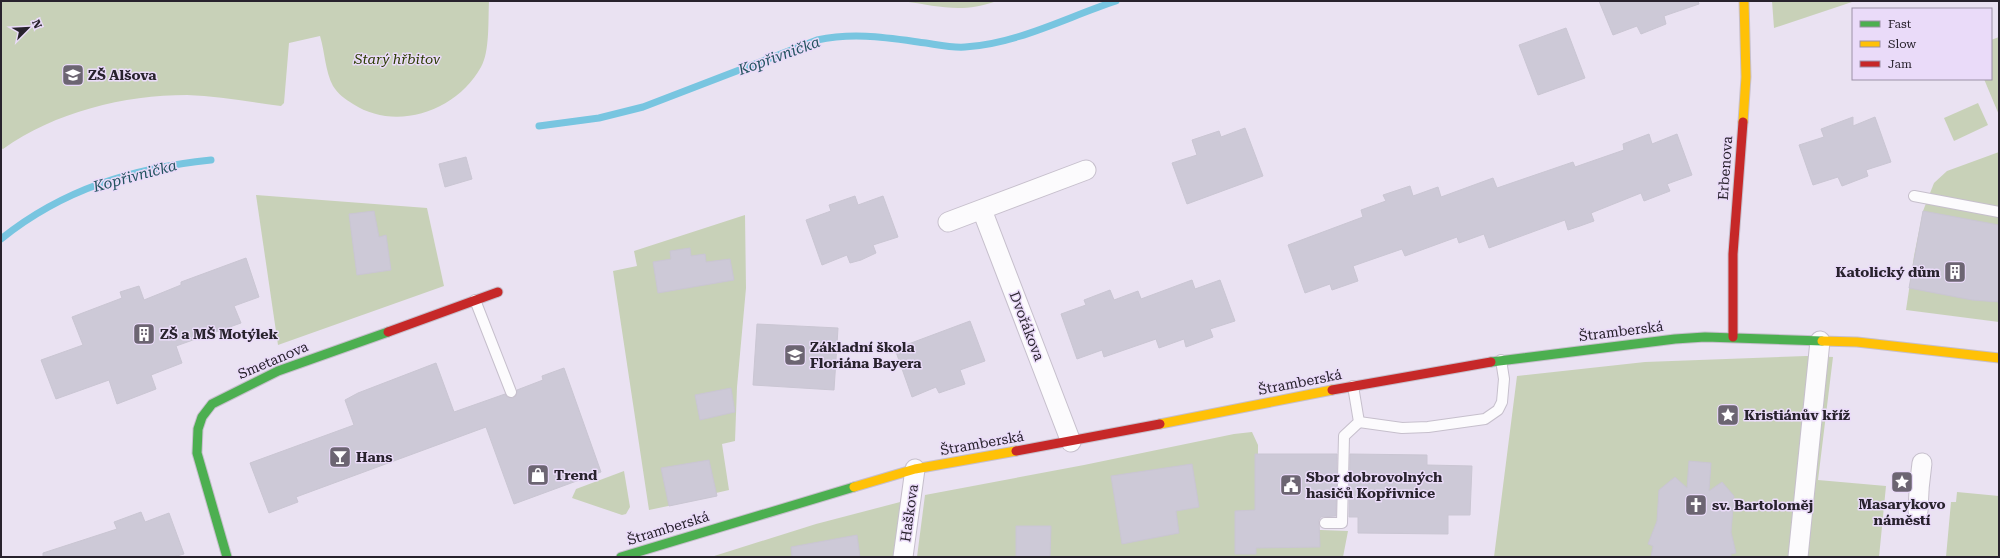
<svg xmlns="http://www.w3.org/2000/svg" width="2000" height="558" viewBox="0 0 2000 558" font-family="'Roboto Serif',serif">
<style>
.green{fill:#c8d1b8}
.lines{fill:none;stroke-linecap:round;stroke-linejoin:round}
.stream{stroke:#78c5e0;stroke-width:7}
.building{fill:#cdc9d7;stroke:#cac6d3}
.lane-casing{stroke:#c6bfcc;stroke-width:12}
.street-casing{stroke:#c6bfcc;stroke-width:21}
.fast-casing{stroke:#c6bfcc;stroke-width:11}
.slow-casing{stroke:#c6bfcc;stroke-width:11}
.jam-casing{stroke:#c6bfcc;stroke-width:11}
.lane{stroke:#fcfbfd;stroke-width:10}
.street{stroke:#fcfbfd;stroke-width:19}
.fast{stroke:#4caf50;stroke-width:9}
.slow{stroke:#ffc107;stroke-width:9}
.jam{stroke:#c62828;stroke-width:9}
.labels{text-anchor:middle;stroke-width:3;stroke-linejoin:round;paint-order:stroke}
.park-label{font-size:14px;font-style:italic;fill:#2b3b00;stroke:#eadbf9}
.poi-label{font-size:14px;font-weight:bold;fill:#28222d;stroke:#eadbf9;text-anchor:start}
.street-label{font-size:14px;fill:#28222d;stroke:#eadbf9}
.water-label{font-size:15px;font-style:italic;fill:#22525f;stroke:#eadbf9}
</style>
<rect width="100%" height="100%" fill="#eae2f2"/>
<g class="green">
<path d="M1,1H489C488,19 490,52 481,67C457,111 396,132 353,104C345,99 338,94 333,86C325,71 325,52 320,36L289,43L284,103L281,106C250,102 218,96 187,95C124,95 55,112 3,149L1,148Z"/>
<path d="M902,1H997C960,14 939,6 902,1Z"/>
<path d="M1772,1H1855L1774,28Z"/>
<path d="M1999,37V115L1984,79H1991V40Z"/>
<path d="M1978,103L1988,125L1954,141L1944,118Z"/>
<path d="M1999,152V322L1906,310L1914,256L1923,211L1934,183L1947,171Z"/>
<path d="M256,195L427,208L444,286L278,345Z"/>
<path d="M745,215L746,288L737,387L735,441L722,444L729,490L716,493V496L649,510L613,271L637,266L634,251Z"/>
<path d="M1806,356L1833,357L1818,480L1886,486L1879,557H1494L1517,376L1645,362Z"/>
<path d="M1252,432L1258,445V454H1255V516L1258,531L1321,530L1348,531L1343,557H917L925,495L1084,465L1234,434Z"/>
<path d="M624,471L630,507L626,514L622,515L572,498L576,489Z"/>
<path d="M1957,492L1999,496V557H1946L1951,502H1956Z"/>
<path d="M904,501L894,557H711L816,524Z"/>
</g>
<g class="lines">
<g class="stream">
<path d="M539,126L599,118L643,107L817,40C855,32 888,38 926,43C939,45 953,48 965,47C1017,44 1067,17 1116,1"/>
<path d="M1,239C63,189 133,168 211,160"/>
</g>
</g>
<g class="building">
<path d="M1599,1H1698L1699,4L1664,16L1666,24L1641,34L1637,26L1613,35Z"/>
<path d="M1566,28L1585,78L1538,95L1519,45Z"/>
<path d="M1853,117V126L1875,117L1891,162L1866,170L1868,176L1842,186L1838,177L1813,185L1799,145L1824,137L1821,129Z"/>
<path d="M1245,128L1263,176L1187,204L1172,163L1197,155L1192,140L1219,131L1221,137Z"/>
<path d="M1649,134L1652,144L1677,134L1692,175L1667,184L1670,191L1644,201L1641,193L1591,213L1594,221L1580,226L1568,230L1565,220L1489,248L1484,234L1459,243L1457,237L1405,256L1402,249L1353,266L1358,281L1332,290L1330,284L1305,293L1288,245L1363,217L1361,210L1386,201L1383,195L1410,186L1413,196L1438,187L1441,197L1493,178L1497,188L1573,162L1575,167L1624,150L1623,144Z"/>
<path d="M466,157L472,179L445,187L439,164Z"/>
<path d="M855,196L858,205L883,196L898,237L873,245L876,253L861,260L850,263L847,255L822,265L806,220L831,211L829,205Z"/>
<path d="M374,211L379,237L386,235L391,270L357,275L349,214Z"/>
<path d="M1923,211L1999,225V302L1972,300L1909,288Z"/>
<path d="M690,248L691,256L705,254L706,262L730,259L734,280L658,293L653,262L671,259L670,251Z"/>
<path d="M246,258L259,297L234,306L241,323L176,346L182,363L151,375L156,389L117,404L109,380L56,399L41,360L83,345L72,317L122,298L120,292L139,286L144,300L181,285V282Z"/>
<path d="M1192,280L1195,289L1220,280L1235,321L1210,329L1213,337L1186,347L1184,339L1159,348L1156,339L1104,357L1102,350L1077,359L1061,314L1086,305L1084,300L1110,290L1114,300L1138,291L1141,299Z"/>
<path d="M970,321L985,361L960,370L965,384L939,393L936,387L912,397L895,349Z"/>
<path d="M757,324L838,328L834,390L753,385Z"/>
<path d="M436,363L454,412L505,394L507,397L513,398L516,396L517,390L543,380L542,376L564,368L601,472L514,504L486,427L296,497L298,502L269,513L250,463L354,425L345,400L358,393Z"/>
<path d="M731,388L735,412L700,420L695,395Z"/>
<path d="M1255,454H1337L1336,516L1321,517L1319,520L1320,547L1256,548V554H1235V511L1255,510Z"/>
<path d="M1350,454L1427,455V465L1472,466L1470,515H1448V534L1358,533V517H1349Z"/>
<path d="M709,460L717,496L669,506L661,468Z"/>
<path d="M1689,461L1711,463L1709,491L1722,482L1734,496L1731,532L1736,553L1731,554V557H1651L1653,546L1648,544L1657,521L1659,490L1675,477L1687,488Z"/>
<path d="M1192,464L1199,507L1176,511L1179,533L1122,544L1111,476Z"/>
<path d="M141,512L145,522L169,513L184,554L173,557H43V553L117,529L114,522Z"/>
<path d="M1016,526H1051L1050,557H1016Z"/>
<path d="M857,535L860,557H792L791,547Z"/>
</g>
<g class="lines">
<g class="lane-casing">
<g id="lane">
<path d="M1914,196L1999,212"/>
<path d="M475,300L511,392"/>
<path d="M1359,422L1402,428L1428,427L1485,419L1498,410L1502,402L1504,379L1501,360"/>
<path d="M1325,523H1342L1344,436L1359,422L1353,386"/>
</g>
</g>
<g class="street-casing">
<g id="street">
<path d="M982,210L1071,442"/>
<path d="M948,222L1086,170"/>
<path d="M1919,489L1922,463"/>
<path d="M1918,511L1919,491"/>
<path d="M903,557L915,469"/>
<path d="M1798,557L1820,341"/>
</g>
</g>
<g class="fast-casing">
<g id="fast">
<path d="M1491,362L1675,339L1705,337L1822,341"/>
<path d="M227,557L197,453L198,429L202,417L212,404L278,371L388,332"/>
<path d="M621,557L854,487"/>
</g>
</g>
<g class="slow-casing">
<g id="slow">
<path d="M1743,122L1746,77L1744,1"/>
<path d="M1822,341L1857,342L1999,358"/>
<path d="M1160,424L1332,390"/>
<path d="M854,487L915,469L1016,451"/>
</g>
</g>
<g class="jam-casing">
<g id="jam">
<path d="M388,332L498,292"/>
<path d="M1733,337V254L1743,122"/>
<path d="M1332,390L1491,362"/>
<path d="M1016,451L1160,424"/>
</g>
</g>
<use href="#lane" class="lane"/>
<use href="#street" class="street"/>
<use href="#fast" class="fast"/>
<use href="#slow" class="slow"/>
<use href="#jam" class="jam"/>
</g>
<defs>
<g id="school-square" transform="scale(1.15)"><rect x="-9" y="-9" width="18" height="18" rx="4" fill="#6c6572" stroke="#eadbf9"/><path d="M0-5L7-2L0 1L-7-2ZM-4 1L0 2.5L4 1V4Q0 6-4 4Z" fill="#fff"/></g>
<g id="building-square" transform="scale(1.15)"><rect x="-9" y="-9" width="18" height="18" rx="4" fill="#6c6572" stroke="#eadbf9"/><path d="M-4-6H4V6H1V3H-1V6H-4ZM-2.5-4.3h1.7v1.8h-1.7ZM.8-4.3h1.7v1.8H.8ZM-2.5-1h1.7V.8h-1.7ZM.8-1h1.7V.8H.8Z" fill="#fff"/></g>
<g id="sight-square" transform="scale(1.15)"><rect x="-9" y="-9" width="18" height="18" rx="4" fill="#6c6572" stroke="#eadbf9"/><path d="M0-6L1.8-2.2L6-1.7L2.9 1.2L3.7 5.4L0 3.3L-3.7 5.4L-2.9 1.2L-6-1.7L-1.8-2.2Z" fill="#fff"/></g>
<g id="bar-square" transform="scale(1.15)"><rect x="-9" y="-9" width="18" height="18" rx="4" fill="#6c6572" stroke="#eadbf9"/><path d="M-6-5H6L.8 .8V4.5H3.5V6h-7V4.5H-.8V.8Z" fill="#fff"/></g>
<g id="shop-square" transform="scale(1.15)"><rect x="-9" y="-9" width="18" height="18" rx="4" fill="#6c6572" stroke="#eadbf9"/><path d="M-5-2.5h2.3a2.7 3.5 0 0 1 5.4 0H5L5.5 6h-11ZM-1.5-2.5h3a1.5 2.3 0 0 0-3 0Z" fill="#fff"/></g>
<g id="civic-square" transform="scale(1.15)"><rect x="-9" y="-9" width="18" height="18" rx="4" fill="#6c6572" stroke="#eadbf9"/><path d="M-.6-6.5H3V-4.5H.6V-3L4-1V1h2V6H-6V1h2V-1L-.6-3ZM-1.2 2.5V6h2.4V2.5Z" fill="#fff"/></g>
<g id="church-square" transform="scale(1.15)"><rect x="-9" y="-9" width="18" height="18" rx="4" fill="#6c6572" stroke="#eadbf9"/><path d="M-1.2-6h2.4v3.5h3.3v2.4h-3.3V6h-2.4V-.1h-3.3v-2.4h3.3Z" fill="#fff"/></g>
</defs>
<g fill-rule="evenodd">
<use href="#school-square" x="73" y="75"/>
<use href="#building-square" x="1955" y="272"/>
<use href="#building-square" x="144" y="334"/>
<use href="#school-square" x="795" y="355"/>
<use href="#sight-square" x="1728" y="415"/>
<use href="#bar-square" x="340" y="457"/>
<use href="#shop-square" x="538" y="475"/>
<use href="#sight-square" x="1902" y="482"/>
<use href="#civic-square" x="1291" y="485"/>
<use href="#church-square" x="1696" y="505"/>
</g>
<g class="labels">
<g class="park-label">
<text x="397" y="64">Starý hřbitov</text>
</g>
<g class="poi-label">
<text x="88" y="80">ZŠ Alšova</text>
<text x="1940" y="277" text-anchor="end">Katolický dům</text>
<text x="160" y="339">ZŠ a MŠ Motýlek</text>
<text x="810" y="352">Základní škola<tspan x="810" dy="16">Floriána Bayera</tspan></text>
<text x="1744" y="420">Kristiánův kříž</text>
<text x="356" y="462">Hans</text>
<text x="554" y="480">Trend</text>
<text x="1306" y="482">Sbor dobrovolných<tspan x="1306" dy="16">hasičů Kopřivnice</tspan></text>
<text x="1902" y="509" text-anchor="middle">Masarykovo<tspan x="1902" dy="16">náměstí</tspan></text>
<text x="1712" y="510">sv. Bartoloměj</text>
</g>
<g class="street-label">
<text transform="translate(1725 168) rotate(-86)" y="5">Erbenova</text>
<text transform="translate(1027 326) rotate(69)" y="5">Dvořákova</text>
<text transform="translate(1621 331) rotate(-7)" y="5">Štramberská</text>
<text transform="translate(273 360) rotate(-23)" y="5">Smetanova</text>
<text transform="translate(1300 382) rotate(-11)" y="5">Štramberská</text>
<text transform="translate(982 443) rotate(-10)" y="5">Štramberská</text>
<text transform="translate(909 513) rotate(-82)" y="5">Haškova</text>
<text transform="translate(668 528) rotate(-17)" y="5">Štramberská</text>
</g>
<g class="water-label">
<text transform="translate(779 56) rotate(-20)" y="5">Kopřivnička</text>
<text transform="translate(135 176) rotate(-15)" y="5">Kopřivnička</text>
</g>
</g>
<rect width="2000" height="558" fill="none" stroke="#28222d" stroke-width="4"/>
<rect x="1852" y="8" width="140" height="72" fill="#eadbf9" stroke="#9c91a7"/>
<rect x="1860" y="21" width="20" height="6" fill="#4caf50" stroke="#9c91a7"/>
<text x="1888" y="28" font-size="12" fill="#28222d">Fast</text>
<rect x="1860" y="41" width="20" height="6" fill="#ffc107" stroke="#9c91a7"/>
<text x="1888" y="48" font-size="12" fill="#28222d">Slow</text>
<rect x="1860" y="61" width="20" height="6" fill="#c62828" stroke="#9c91a7"/>
<text x="1888" y="68" font-size="12" fill="#28222d">Jam</text>
<g transform="translate(28 28) rotate(66)" stroke="#eadbf9" stroke-width="3" paint-order="stroke">
<path d="M0-3L7 15L0 10L-7 15Z" fill="#28222d"/>
<text y="-6" font-size="11" font-weight="bold" text-anchor="middle" fill="#28222d">N</text>
</g>
</svg>
